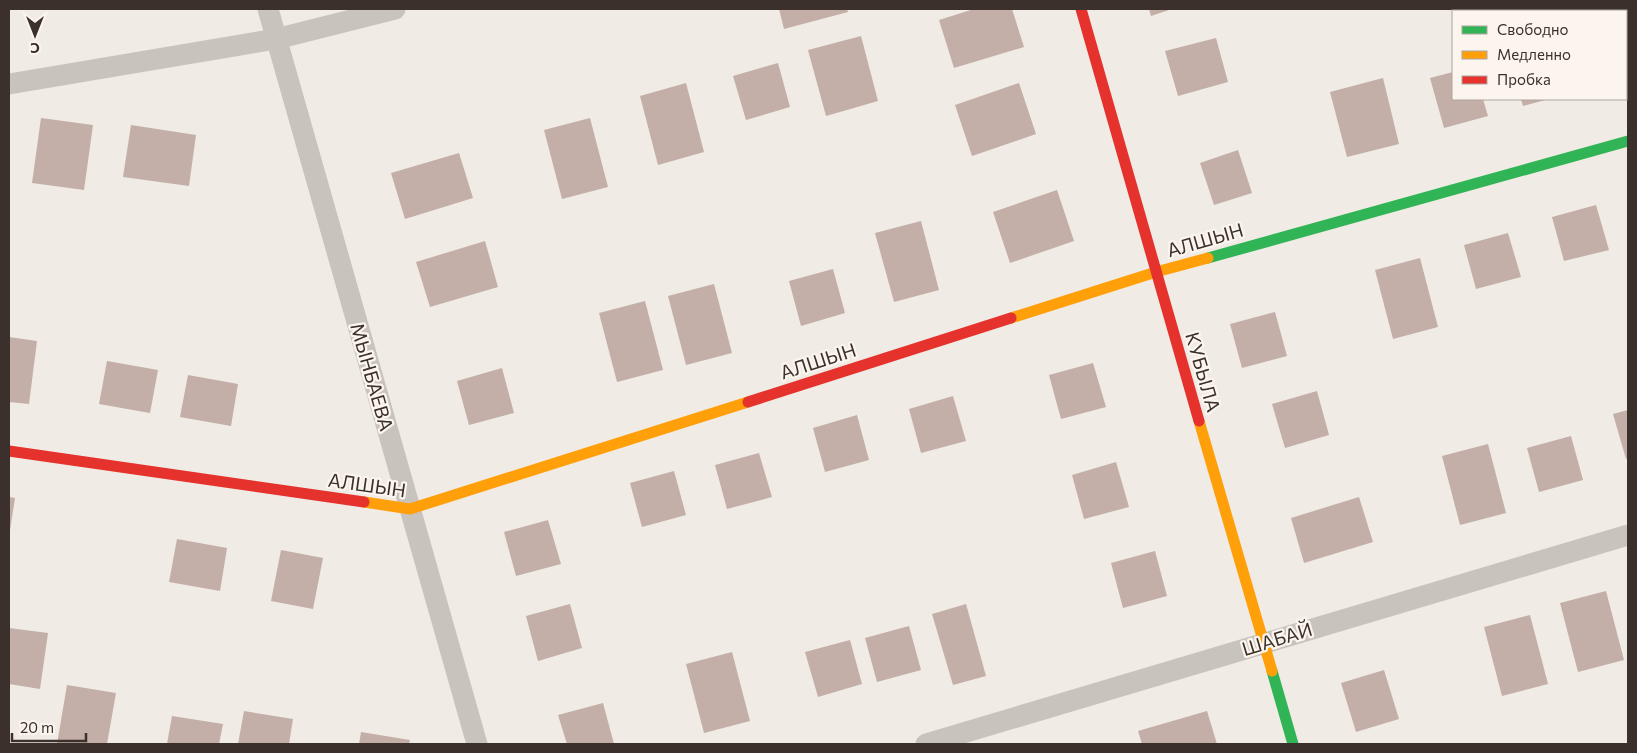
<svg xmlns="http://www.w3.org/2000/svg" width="1637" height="753" viewBox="0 0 1637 753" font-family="Commissioner,sans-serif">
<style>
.building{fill:#c3afa7}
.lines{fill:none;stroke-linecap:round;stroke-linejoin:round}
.street{stroke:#c9c3be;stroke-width:21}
.fast{stroke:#30b455;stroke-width:11}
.slow{stroke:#ff9f0a;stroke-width:11}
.jam{stroke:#e5322d;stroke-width:11}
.labels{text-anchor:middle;stroke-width:4.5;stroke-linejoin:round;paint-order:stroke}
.street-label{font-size:19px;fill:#3b302b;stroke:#fbf5ee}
</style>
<rect width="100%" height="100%" fill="#f0ebe5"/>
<g class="building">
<path d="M779,9H847L848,12L784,29Z"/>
<path d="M974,9H1012L1024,47L954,68L939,20Z"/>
<path d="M1149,9H1172L1151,16Z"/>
<path d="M1628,34V88L1626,89V35Z"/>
<path d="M861,36L878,101L826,116L808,50Z"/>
<path d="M1216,38L1228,82L1178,96L1165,51Z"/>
<path d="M778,63L790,107L746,120L733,76Z"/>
<path d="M1453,72V99H1483L1488,116L1444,128L1430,78Z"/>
<path d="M1383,78L1399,144L1347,157L1330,92Z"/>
<path d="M686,83L704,152L658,165L640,96Z"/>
<path d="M1019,83L1036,134L972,156L955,105Z"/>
<path d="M1521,99H1549L1523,106Z"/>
<path d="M41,118L93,125L84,190L32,183Z"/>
<path d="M590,118L608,187L562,199L544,130Z"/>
<path d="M131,125L196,135L189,186L123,177Z"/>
<path d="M1238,150L1252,193L1214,205L1200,163Z"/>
<path d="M459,153L473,198L405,219L391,173Z"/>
<path d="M1057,190L1074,241L1010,263L993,212Z"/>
<path d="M1596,205L1609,250L1564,261L1552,217Z"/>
<path d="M921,221L939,290L894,302L875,233Z"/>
<path d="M1508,233L1521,277L1476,289L1464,245Z"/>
<path d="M485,241L498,287L430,307L416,262Z"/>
<path d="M1420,258L1438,327L1393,339L1375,270Z"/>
<path d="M833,269L845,313L801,326L789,281Z"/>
<path d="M714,284L732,353L686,365L668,296Z"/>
<path d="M645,301L663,370L617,382L599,313Z"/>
<path d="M1275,312L1287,356L1242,368L1230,324Z"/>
<path d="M9,337L37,341L29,404L9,402Z"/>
<path d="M107,361L158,370L150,413L99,404Z"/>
<path d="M1093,363L1106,407L1061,419L1049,375Z"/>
<path d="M502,368L514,413L469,425L457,381Z"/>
<path d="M188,375L238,384L231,426L180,417Z"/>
<path d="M1317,391L1329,435L1285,448L1272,404Z"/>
<path d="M953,396L966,441L921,453L909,409Z"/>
<path d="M1628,410V458L1626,459L1613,414Z"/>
<path d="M857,415L869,460L825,472L813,428Z"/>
<path d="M1571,436L1583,480L1539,492L1527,448Z"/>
<path d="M1488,444L1506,513L1460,525L1442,456Z"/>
<path d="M759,453L772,497L727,509L715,465Z"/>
<path d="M1116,462L1129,507L1084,519L1072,475Z"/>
<path d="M674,471L686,515L642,527L630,483Z"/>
<path d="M9,497L15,498L10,530H9Z"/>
<path d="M1359,497L1373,542L1304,563L1291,518Z"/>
<path d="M548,520L561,564L516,576L504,532Z"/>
<path d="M177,539L227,548L220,591L169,582Z"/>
<path d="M281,550L323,558L313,609L271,601Z"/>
<path d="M1155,551L1167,596L1123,608L1111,563Z"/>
<path d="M1606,591L1624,660L1578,672L1560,603Z"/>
<path d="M570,604L582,648L538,661L526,616Z"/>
<path d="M966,604L986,676L953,685L932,614Z"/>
<path d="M1530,615L1548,684L1502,696L1484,627Z"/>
<path d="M909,626L921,670L877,682L865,638Z"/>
<path d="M9,628L48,633L40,689L9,684Z"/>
<path d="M850,640L862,684L818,697L805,652Z"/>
<path d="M732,652L750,721L704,733L686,664Z"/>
<path d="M1384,670L1399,719L1356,732L1341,683Z"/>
<path d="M67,685L116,693L107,744H57Z"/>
<path d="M603,703L614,744H567L558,715Z"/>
<path d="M244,711L293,719L289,744H238Z"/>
<path d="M1207,711L1217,744H1142L1138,731Z"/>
<path d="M172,716L223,724L219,744H167Z"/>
<path d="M361,732L410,740L409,744H359Z"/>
</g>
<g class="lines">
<g class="street">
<path d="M268,9L477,744"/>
<path d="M9,84L276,39L395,9"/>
<path d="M926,744L1628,535"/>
</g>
<g class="fast">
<path d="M1208,258L1628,141"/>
<path d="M1272,671L1293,744"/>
</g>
<g class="slow">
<path d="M1011,318L1156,272L1208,258"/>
<path d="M1199,421L1272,671"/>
<path d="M364,502L410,509L748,402"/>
</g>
<g class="jam">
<path d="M1081,9L1199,421"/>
<path d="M748,402L1011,318"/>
<path d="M9,451L364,502"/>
</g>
</g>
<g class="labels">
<g class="street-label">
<text transform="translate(1205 240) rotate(-16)" y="7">АЛШЫН</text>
<text transform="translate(818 361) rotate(-18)" y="7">АЛШЫН</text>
<text transform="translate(1203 372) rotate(74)" y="7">КУБЫЛА</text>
<text transform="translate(372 377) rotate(74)" y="7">МЫНБАЕВА</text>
<text transform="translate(367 485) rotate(8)" y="7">АЛШЫН</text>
<text transform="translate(1277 639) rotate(-17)" y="7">ШАБАЙ</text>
</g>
</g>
<rect width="1637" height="753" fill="none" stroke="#3b302b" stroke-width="20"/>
<rect x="1452" y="10" width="175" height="90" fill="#fbf5ee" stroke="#aea6a0"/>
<rect x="1462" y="26" width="25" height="8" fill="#30b455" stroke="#aea6a0"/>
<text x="1497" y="35" font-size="15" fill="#3b302b">Свободно</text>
<rect x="1462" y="51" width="25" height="8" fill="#ff9f0a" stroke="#aea6a0"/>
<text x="1497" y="60" font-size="15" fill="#3b302b">Медленно</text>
<rect x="1462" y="76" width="25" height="8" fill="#e5322d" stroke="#aea6a0"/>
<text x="1497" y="85" font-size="15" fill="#3b302b">Пробка</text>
<g transform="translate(35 35) rotate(180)" stroke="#fbf5ee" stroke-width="4" paint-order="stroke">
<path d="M0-4L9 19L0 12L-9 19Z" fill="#3b302b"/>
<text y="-8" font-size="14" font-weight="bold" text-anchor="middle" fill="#3b302b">С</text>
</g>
<path d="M12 733v8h74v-8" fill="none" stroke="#3b302b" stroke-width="2.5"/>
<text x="20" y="733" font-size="15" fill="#3b302b" stroke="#fbf5ee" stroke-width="4" paint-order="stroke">20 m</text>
</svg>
